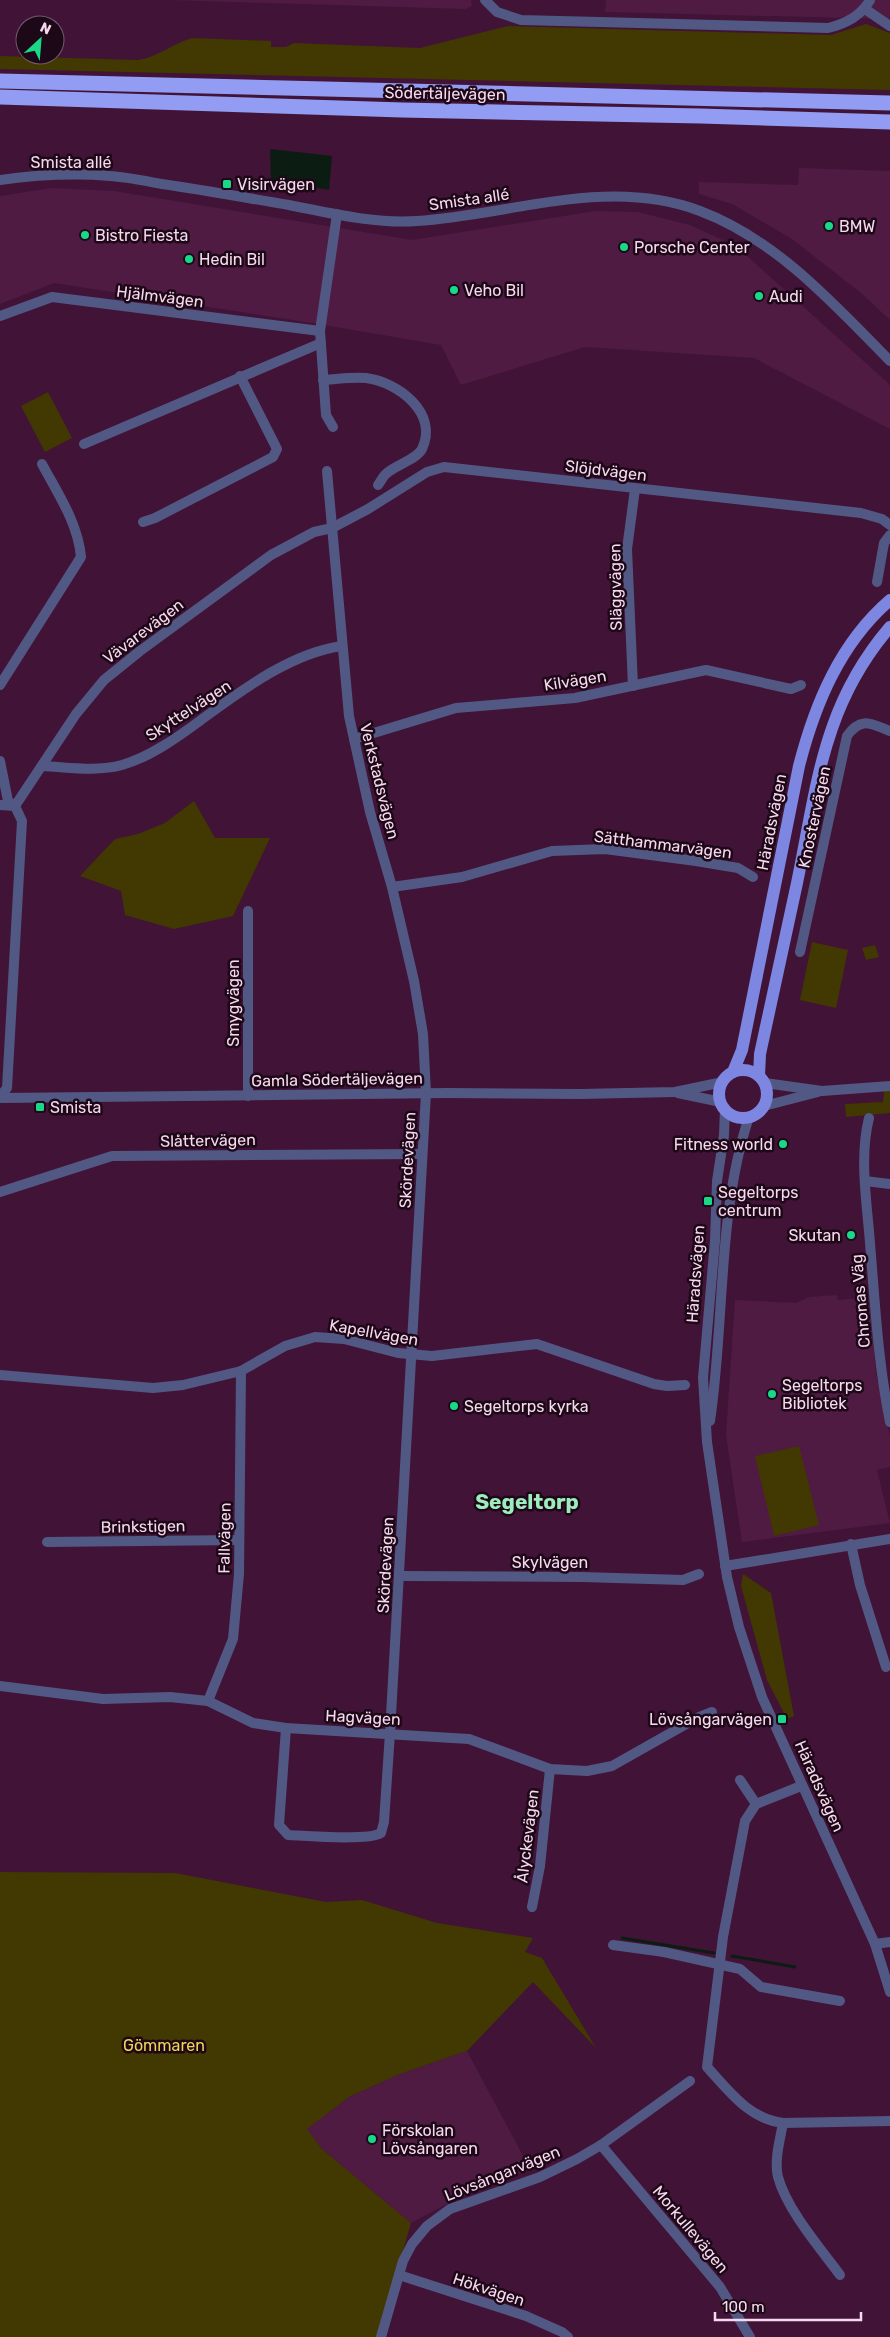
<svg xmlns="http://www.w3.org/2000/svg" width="890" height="2337" viewBox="0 0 890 2337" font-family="Rubik,sans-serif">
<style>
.built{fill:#4f1b43}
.green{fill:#423801}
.water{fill:#0b1d13}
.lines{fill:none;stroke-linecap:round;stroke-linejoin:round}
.stream{stroke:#0b1d13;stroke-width:3}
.minor{stroke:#525884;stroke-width:10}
.major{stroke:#7d86e0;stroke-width:12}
.highway{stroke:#919cf2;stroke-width:15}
.poi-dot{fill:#19d989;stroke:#1c0817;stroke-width:2}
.labels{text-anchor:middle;stroke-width:5;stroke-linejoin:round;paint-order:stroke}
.street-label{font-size:16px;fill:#f7d9ee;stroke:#1c0817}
.poi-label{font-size:16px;fill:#f7d9ee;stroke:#1c0817;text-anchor:start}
.park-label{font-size:16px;fill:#f0d552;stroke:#1c0817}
.district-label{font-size:21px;font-weight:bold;fill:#9eebbd;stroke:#1c0817}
</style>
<rect width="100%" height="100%" fill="#411337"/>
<g class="built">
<path d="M168,0H471L472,6L465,9Z"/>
<path d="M606,0H890V19L605,12Z"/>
<path d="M799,168L890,171V320L861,293L792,239L732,204L699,194V182L798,185Z"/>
<path d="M51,188L114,191L412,240L596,211L638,212L690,225L736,246L887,382L890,386V429L754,358L585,347L461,385L441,345L312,323L54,283L0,304V196Z"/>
<path d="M837,1295L838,1300L869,1297L876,1374L890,1436V1467L877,1470L890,1523L742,1542L726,1435L735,1300L796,1303L809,1297Z"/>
<path d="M467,2051L530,2169L443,2206L411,2223L322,2149L306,2129L349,2097L400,2074Z"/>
</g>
<g class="green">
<path d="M866,24L890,33V90L0,69V56L138,60C158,57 172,44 192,38L271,41V47H286L294,43L420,48L508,26L831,35Z"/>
<path d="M48,392L72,438L45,452L21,406Z"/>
<path d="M194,801L215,838H270L233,916L174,929L125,915L121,891L80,876L115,839L138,834L165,823Z"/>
<path d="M812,942L848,950L836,1008L800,1000Z"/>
<path d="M875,945L879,957L866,960L862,948Z"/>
<path d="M884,1091H890V1113L846,1117L845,1104L883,1102Z"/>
<path d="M799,1446L819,1525L774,1536L755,1456Z"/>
<path d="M743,1574L771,1593L794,1716L787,1719L767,1680L741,1586Z"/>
<path d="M0,1872L175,1873L326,1902L362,1900L437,1923L533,1938L525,1952L542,1958L596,2048L533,1982L467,2051L400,2074L349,2097L307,2129L322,2149L411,2223L378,2337H0Z"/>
</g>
<path class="water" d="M270,149L332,156L329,190L271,180Z"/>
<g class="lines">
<g class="stream">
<path d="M622,1938L714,1953"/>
<path d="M732,1956L795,1967"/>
</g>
<g class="minor">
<path d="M485,0L497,12L521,20L828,28C845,24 861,16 870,0"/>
<path d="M865,9L890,26"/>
<path d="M0,180C36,175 73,173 110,176C127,177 145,181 162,184C204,190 247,198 289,205C330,213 375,224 417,221C511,215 607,176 700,211C777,240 834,304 890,361"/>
<path d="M0,316L52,297L320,331"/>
<path d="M323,380C337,379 352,377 366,378C398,382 439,413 422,449C417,459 396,465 387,473C383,476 381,481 378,485"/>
<path d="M333,427L326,415L320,331L337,214"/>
<path d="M84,444L321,343"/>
<path d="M143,522L155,518L273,457L277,449L240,376"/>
<path d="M877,582L884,543L890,535"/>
<path d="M0,685L81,557C78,523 58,494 42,464"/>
<path d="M633,686L627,549L635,489"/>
<path d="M354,739L456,708L575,698L706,670L791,689L801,685"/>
<path d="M0,761L8,801L15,806L22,821L7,1088L0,1097"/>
<path d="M42,766C67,767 97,772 122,765C150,757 178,737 201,720C242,690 291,653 342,646"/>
<path d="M0,805L15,806L76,714L104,680L140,651L271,555L314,532L332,528L368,509L427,472L444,467L861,513L882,519L890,525"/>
<path d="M392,887L462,877L552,851L605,849L696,861L738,868L753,877"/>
<path d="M800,952L847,736C861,716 871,724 890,731"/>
<path d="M765,1083L822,1091L890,1086"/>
<path d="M678,1093L721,1102"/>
<path d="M248,1096V911"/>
<path d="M0,1098L447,1093L580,1094L675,1092L723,1082"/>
<path d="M764,1106L818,1092"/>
<path d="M725,1108L724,1135L717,1181L715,1241L703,1378L707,1442L727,1577L739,1627L762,1697L875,1944L890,1992"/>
<path d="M869,1118C859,1158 867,1203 870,1243C875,1303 878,1363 890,1422"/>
<path d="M865,1181L890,1184"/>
<path d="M0,1192L112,1156L422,1154"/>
<path d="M0,1375L153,1388L183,1385L241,1371L285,1346L315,1337L344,1339L398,1353L432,1356L537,1344L654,1384L667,1386L685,1385"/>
<path d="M710,1421C725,1321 717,1213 749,1117"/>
<path d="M47,1542L239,1540"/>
<path d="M851,1544L860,1585L886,1667"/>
<path d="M725,1566L890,1539"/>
<path d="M399,1576L582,1577L683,1580L699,1574"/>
<path d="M0,1686L103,1699L170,1697L208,1701L253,1723L286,1728L469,1739L550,1769L587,1771L612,1766L697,1718L712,1712"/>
<path d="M208,1701L233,1639L239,1574L241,1371"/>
<path d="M286,1728L279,1825L288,1835C308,1836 368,1841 381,1833L384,1822L390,1733L426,1093L423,1034L414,981L392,887L370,812L349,716L327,471"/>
<path d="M740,1780L756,1804"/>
<path d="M801,1786L756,1804L745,1821L723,1937L707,2067C729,2091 749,2119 783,2123L890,2121"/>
<path d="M532,1907L540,1866L550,1769"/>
<path d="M875,1944L890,1942"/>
<path d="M613,1945L664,1952L740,1969L761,1987L840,2001"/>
<path d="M783,2123C780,2140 774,2160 778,2177C787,2210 820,2248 840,2275"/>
<path d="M601,2145L720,2287L750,2337"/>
<path d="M399,2275L526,2316L562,2332L568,2337"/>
<path d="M381,2337L403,2261L412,2244L427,2226L450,2209L540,2177L577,2159L601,2145L690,2081"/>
</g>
<g class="major">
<circle cx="743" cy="1094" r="24"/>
<path d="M733,1072L742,1050L799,766C815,704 840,643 890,600"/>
<path d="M759,1076L760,1054C772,997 785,940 797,883C817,787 822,706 890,627"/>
</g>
<g class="highway">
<path d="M0,81L890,103"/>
<path d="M0,97L402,110L701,116L890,122"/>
</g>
</g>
<g class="poi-dot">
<rect x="222" y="179" width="10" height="10" rx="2.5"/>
<circle cx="829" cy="226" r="5"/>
<circle cx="85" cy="235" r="5"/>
<circle cx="624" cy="247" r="5"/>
<circle cx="189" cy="259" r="5"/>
<circle cx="454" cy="290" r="5"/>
<circle cx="759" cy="296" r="5"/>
<rect x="35" y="1102" width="10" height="10" rx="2.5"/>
<circle cx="783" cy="1144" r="5"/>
<rect x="703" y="1196" width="10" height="10" rx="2.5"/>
<circle cx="851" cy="1235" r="5"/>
<circle cx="772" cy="1394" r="5"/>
<circle cx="454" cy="1406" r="5"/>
<rect x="777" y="1714" width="10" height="10" rx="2.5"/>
<circle cx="372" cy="2139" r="5"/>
</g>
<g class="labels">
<g class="street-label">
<text transform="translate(445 93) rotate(1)" y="6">Södertäljevägen</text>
<text x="71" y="168">Smista allé</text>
<text transform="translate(469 199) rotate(-8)" y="6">Smista allé</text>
<text transform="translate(160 296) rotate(7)" y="6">Hjälmvägen</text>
<text transform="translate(606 470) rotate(7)" y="6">Slöjdvägen</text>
<text transform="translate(615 587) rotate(-91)" y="6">Släggvägen</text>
<text transform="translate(143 631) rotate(-37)" y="6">Vävarevägen</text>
<text transform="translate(575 680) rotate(-9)" y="6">Kilvägen</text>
<text transform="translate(188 710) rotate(-33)" y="6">Skyttelvägen</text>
<text transform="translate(380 781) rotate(76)" y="6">Verkstadsvägen</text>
<text transform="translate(814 817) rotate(-78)" y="6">Knostervägen</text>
<text transform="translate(771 822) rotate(-79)" y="6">Häradsvägen</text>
<text transform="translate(663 844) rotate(7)" y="6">Sätthammarvägen</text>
<text transform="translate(233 1003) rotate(-90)" y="6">Smygvägen</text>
<text transform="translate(337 1079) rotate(-1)" y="6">Gamla Södertäljevägen</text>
<text transform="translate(208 1140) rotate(-1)" y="6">Slåttervägen</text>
<text transform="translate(407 1160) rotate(-87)" y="6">Skördevägen</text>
<text transform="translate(695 1274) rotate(-86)" y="6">Häradsvägen</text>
<text transform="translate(860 1301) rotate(-95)" y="6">Chronas Väg</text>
<text transform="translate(374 1332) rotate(10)" y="6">Kapellvägen</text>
<text transform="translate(143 1526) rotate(-1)" y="6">Brinkstigen</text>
<text transform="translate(224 1538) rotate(-89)" y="6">Fallvägen</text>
<text x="550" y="1568">Skylvägen</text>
<text transform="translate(385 1565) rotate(-87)" y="6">Skördevägen</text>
<text transform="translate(363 1717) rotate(3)" y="6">Hagvägen</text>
<text transform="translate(820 1786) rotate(66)" y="6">Häradsvägen</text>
<text transform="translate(527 1836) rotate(-83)" y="6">Ålyckevägen</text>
<text transform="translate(502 2173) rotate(-22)" y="6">Lövsångarvägen</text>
<text transform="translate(691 2229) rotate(50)" y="6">Morkullevägen</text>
<text transform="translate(489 2289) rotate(18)" y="6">Hökvägen</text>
</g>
<g class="poi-label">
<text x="237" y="190">Visirvägen</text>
<text x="839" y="232">BMW</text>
<text x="95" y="241">Bistro Fiesta</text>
<text x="634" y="253">Porsche Center</text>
<text x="199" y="265">Hedin Bil</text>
<text x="464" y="296">Veho Bil</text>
<text x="769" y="302">Audi</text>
<text x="50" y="1113">Smista</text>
<text x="773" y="1150" text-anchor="end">Fitness world</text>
<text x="718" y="1198">Segeltorps<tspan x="718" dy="18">centrum</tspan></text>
<text x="841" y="1241" text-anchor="end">Skutan</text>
<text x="782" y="1391">Segeltorps<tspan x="782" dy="18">Bibliotek</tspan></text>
<text x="464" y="1412">Segeltorps kyrka</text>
<text x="772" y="1725" text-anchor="end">Lövsångarvägen</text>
<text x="382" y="2136">Förskolan<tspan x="382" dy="18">Lövsångaren</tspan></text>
</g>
<g class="park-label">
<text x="164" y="2051">Gömmaren</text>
</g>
<g class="district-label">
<text x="527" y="1509">Segeltorp</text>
</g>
</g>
<g transform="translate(40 40) rotate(26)"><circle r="24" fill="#1c0817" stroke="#745c6d"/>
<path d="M0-4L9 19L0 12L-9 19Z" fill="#19d989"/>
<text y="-8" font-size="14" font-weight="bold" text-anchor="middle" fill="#f7d9ee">N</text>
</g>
<path d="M715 2312v8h146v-8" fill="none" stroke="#f7d9ee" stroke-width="2.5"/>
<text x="722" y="2312" font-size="15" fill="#f7d9ee" stroke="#1c0817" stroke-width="4" paint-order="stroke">100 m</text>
</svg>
